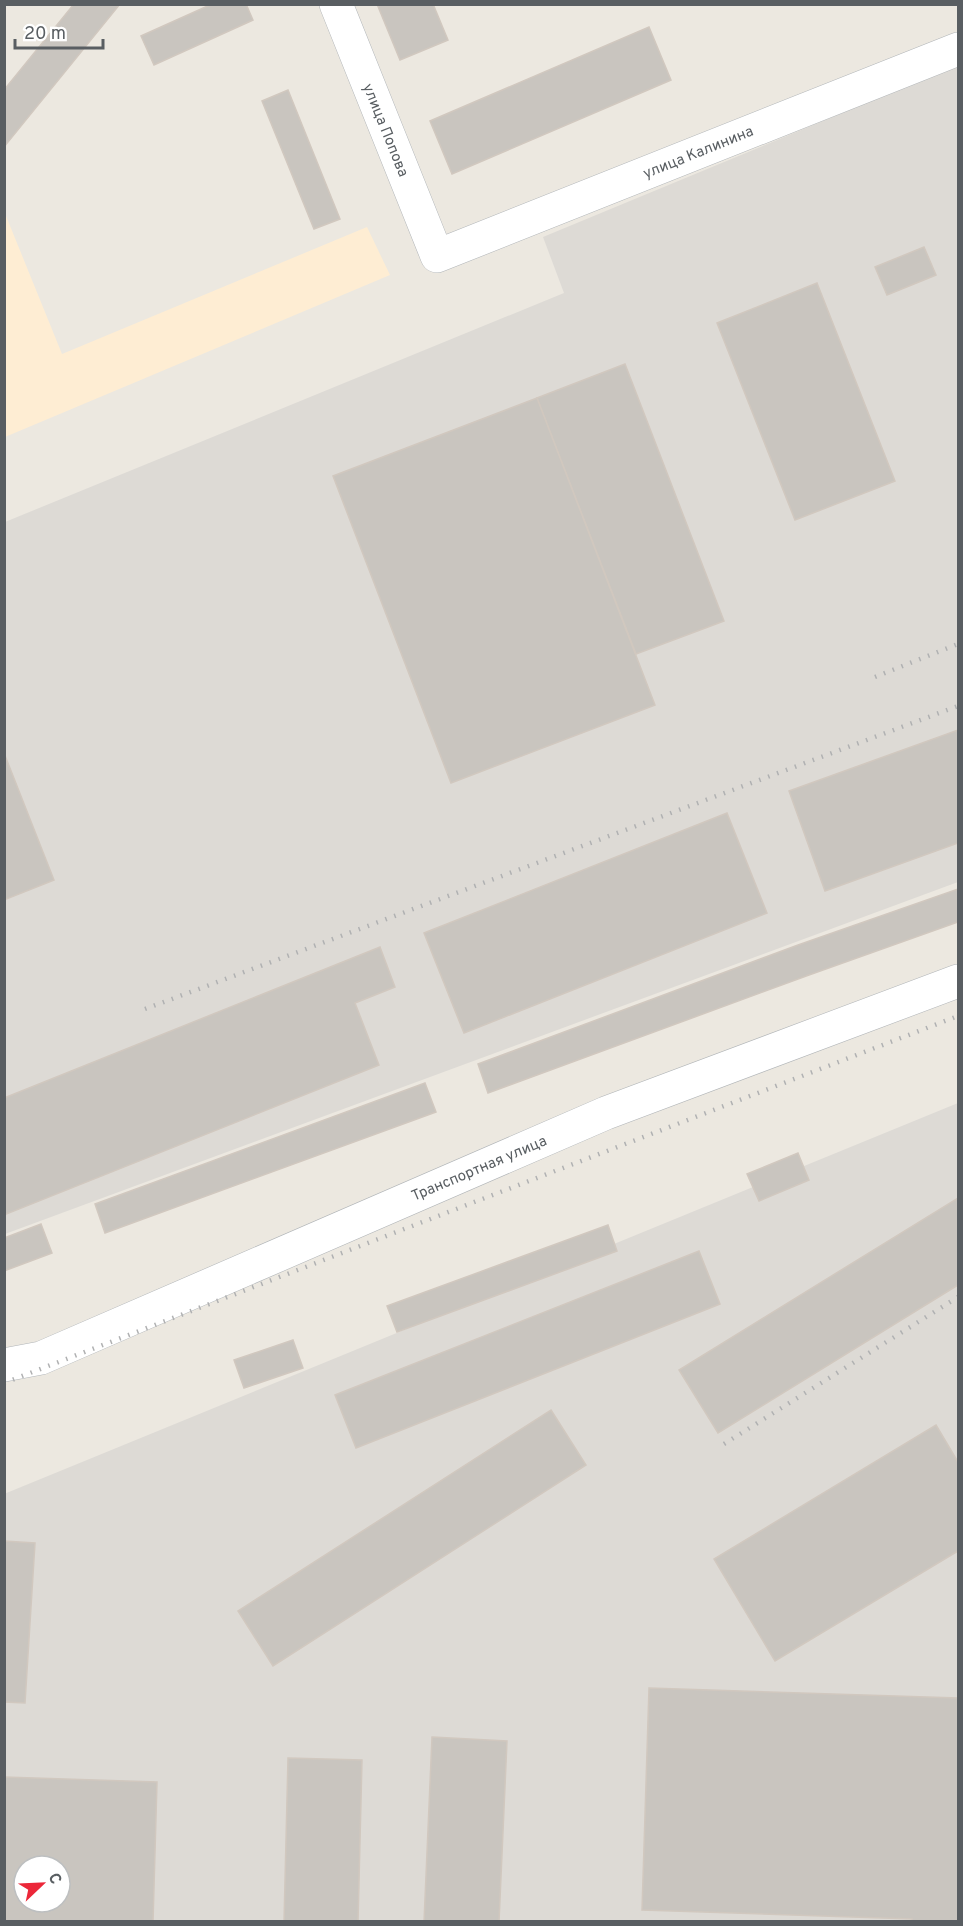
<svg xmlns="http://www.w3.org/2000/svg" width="963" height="1926" viewBox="0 0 963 1926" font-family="Overpass,sans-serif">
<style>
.commercial{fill:#feedd3}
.industrial{fill:#dddad5;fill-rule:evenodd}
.building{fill:#c9c5bf;stroke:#d1c8bf;stroke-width:1.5;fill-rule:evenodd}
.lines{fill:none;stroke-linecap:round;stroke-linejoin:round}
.minor-casing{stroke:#b1b5b8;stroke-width:34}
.minor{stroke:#fff;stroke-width:33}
.rail{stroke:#b0b1b2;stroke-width:4.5;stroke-dasharray:1.5 8;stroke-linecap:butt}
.labels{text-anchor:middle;stroke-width:5;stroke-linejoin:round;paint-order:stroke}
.street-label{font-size:15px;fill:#595e62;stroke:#fff}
</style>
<rect width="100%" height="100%" fill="#ece8e0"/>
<path class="commercial" d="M4,211L62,354L367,227L390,275L5,437Z"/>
<g class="industrial">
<path d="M958,65V882L5,1234V522L564,293L543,237Z"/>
<path d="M958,1103V1921H5L4,1494ZM24,1866H60V1902H24Z"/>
</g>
<g class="building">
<path d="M74,4H120L4,147V90Z"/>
<path d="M212,4H246L253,20L154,65L141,36Z"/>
<path d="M377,4H433L448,40L400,60Z"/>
<path d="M649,27L671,80L452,174L430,121Z"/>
<path d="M288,90L340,219L314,229L262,101Z"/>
<path d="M924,247L936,275L887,295L875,267Z"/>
<path d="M817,283L895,481L795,520L717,323Z"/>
<path d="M625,364L724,621L636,654L537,398Z"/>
<path d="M537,398L655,705L451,783L333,476Z"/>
<path d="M958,730V843L825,891L789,791Z"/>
<path d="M4,753L54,880L4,900Z"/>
<path d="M727,813L767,913L464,1033L424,933Z"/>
<path d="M958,889V922L809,975L488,1093L478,1064L798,945Z"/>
<path d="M380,947L395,987L355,1003L379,1065L4,1215V1098Z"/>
<path d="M425,1083L436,1112L105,1233L95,1204Z"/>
<path d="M798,1153L809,1180L759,1201L747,1174Z"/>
<path d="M958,1198V1285L718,1433L679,1370Z"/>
<path d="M41,1224L52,1253L4,1271V1238Z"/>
<path d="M608,1225L617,1251L397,1332L387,1306Z"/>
<path d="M699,1251L720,1304L356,1448L335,1395Z"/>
<path d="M293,1340L303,1368L244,1388L234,1360Z"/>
<path d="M551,1410L586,1465L273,1666L238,1611Z"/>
<path d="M936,1425L958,1462V1551L775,1661L714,1559Z"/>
<path d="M4,1541L35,1543L25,1703L4,1702Z"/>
<path d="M649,1688L958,1698V1922H912V1919L642,1910Z"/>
<path d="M432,1737L507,1741L499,1922H424Z"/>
<path d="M288,1758L362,1760L358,1922H284Z"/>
<path d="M4,1777L157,1782L153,1922H4ZM24,1866H60V1902H24Z"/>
</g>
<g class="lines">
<g class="minor-casing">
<g id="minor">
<path d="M336,4L437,256L958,49"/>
<path d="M4,1365L41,1358L606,1113L958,981"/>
</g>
</g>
<use href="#minor" class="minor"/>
<g class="rail">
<path d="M875,677L958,644"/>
<path d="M145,1009L958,706"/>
<path d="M4,1383L958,1016"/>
<path d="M724,1444L958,1297"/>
</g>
</g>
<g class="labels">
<g class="street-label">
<text transform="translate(386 130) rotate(68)" y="5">улица Попова</text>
<text transform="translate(698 152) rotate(-22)" y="5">улица Калинина</text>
<text transform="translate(479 1168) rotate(-23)" y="5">Транспортная улица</text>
</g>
</g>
<rect width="963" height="1926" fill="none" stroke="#595e62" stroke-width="12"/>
<g transform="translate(42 1884) rotate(67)"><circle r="28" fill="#ffffff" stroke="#bdbfc0" stroke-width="1.5"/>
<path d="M0-4.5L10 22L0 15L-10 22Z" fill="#ec2739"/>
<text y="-9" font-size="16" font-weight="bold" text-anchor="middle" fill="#595e62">С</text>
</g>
<path d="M15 39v9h88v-9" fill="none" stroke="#595e62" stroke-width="3"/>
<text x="24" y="39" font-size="18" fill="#595e62" stroke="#ffffff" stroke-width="4.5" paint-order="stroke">20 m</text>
</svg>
